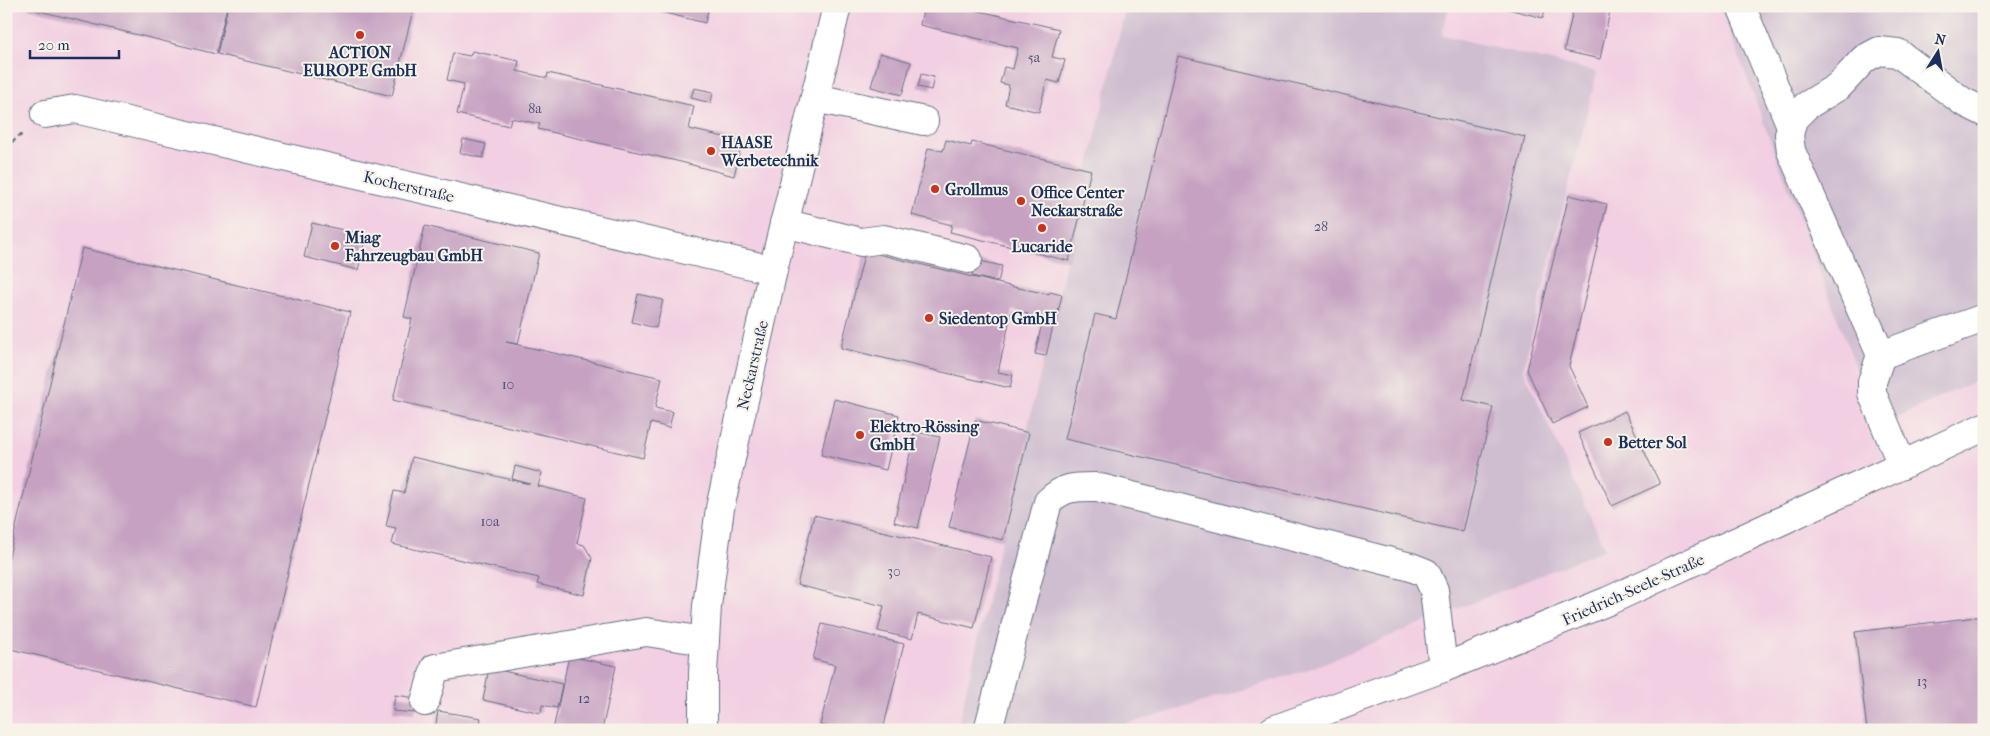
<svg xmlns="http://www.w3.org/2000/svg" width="1990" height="736" viewBox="0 0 1990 736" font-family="'IM FELL French Canon',serif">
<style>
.built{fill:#f2cfe2}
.industrial{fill:#cfbdd0}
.building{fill:#c6a1c2}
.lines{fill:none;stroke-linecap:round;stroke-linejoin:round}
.minor-casing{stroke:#656f84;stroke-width:30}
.path{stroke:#656f84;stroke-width:3;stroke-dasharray:4 4;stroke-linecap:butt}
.minor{stroke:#fff;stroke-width:28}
.poi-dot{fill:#c8321e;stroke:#f7f3e8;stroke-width:2}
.labels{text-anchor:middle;stroke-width:4;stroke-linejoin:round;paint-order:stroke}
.number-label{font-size:14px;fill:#464c77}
.poi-label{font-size:16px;font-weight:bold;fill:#1b2f5e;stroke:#f7f3e8;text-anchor:start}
.street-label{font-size:16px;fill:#1b2f5e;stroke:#f7f3e8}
</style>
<rect width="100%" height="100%" fill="#f7f3e8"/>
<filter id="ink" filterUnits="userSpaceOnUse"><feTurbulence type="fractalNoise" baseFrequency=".02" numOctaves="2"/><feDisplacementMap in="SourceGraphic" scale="10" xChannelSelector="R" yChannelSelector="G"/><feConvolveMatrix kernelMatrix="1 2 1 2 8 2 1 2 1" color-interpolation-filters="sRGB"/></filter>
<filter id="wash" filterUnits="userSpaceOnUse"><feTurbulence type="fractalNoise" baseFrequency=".0096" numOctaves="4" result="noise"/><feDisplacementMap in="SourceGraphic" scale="20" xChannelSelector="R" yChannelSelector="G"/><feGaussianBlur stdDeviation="1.12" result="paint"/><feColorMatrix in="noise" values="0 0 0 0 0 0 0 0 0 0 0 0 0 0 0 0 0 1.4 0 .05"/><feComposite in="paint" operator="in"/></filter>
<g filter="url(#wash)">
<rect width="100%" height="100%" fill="#eee7cc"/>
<rect class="built" x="6" y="6" width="1978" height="724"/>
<g class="industrial">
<path d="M1126,6H1449L1442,35L1597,72L1523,369L1605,549L1304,671L1163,714L1100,730H957Z"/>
<path d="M1720,6H1984V377L1878,426Z"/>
</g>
<g id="blocks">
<g class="building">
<path d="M19,6H227L216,54Z"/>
<path d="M228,6H414L392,96L217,54Z"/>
<path d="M638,6H709L705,23Z"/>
<path d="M924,6H957L1059,29L1052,57L1065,60L1059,83L1047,80L1039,112L1005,104L1009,85L1000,83L1004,67L1013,69L1018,48L920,25Z"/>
<path d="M1497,6H1546L1543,18Z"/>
<path d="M1574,6H1611L1600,59L1564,51Z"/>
<path d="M472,51L519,61L517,71L547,78L548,73L694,106L689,129L742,141L734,176L681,162L538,129L540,124L511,118L509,126L457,114L464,84L447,80L453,53L470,56Z"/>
<path d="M880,53L911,62L902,95L871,87Z"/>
<path d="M1178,56L1525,137L1463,400L1493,407L1463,532L1065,439L1095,314L1116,319Z"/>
<path d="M921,74L934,77L931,90L918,87Z"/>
<path d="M694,88L713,92L711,103L691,98Z"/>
<path d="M463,139L486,144L483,158L460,153Z"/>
<path d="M946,140L971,146L972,142L1091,170L1069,261L950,232L952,225L912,215L928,148L943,151Z"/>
<path d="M1569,195L1607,204L1569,366L1588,407L1552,424L1527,370Z"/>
<path d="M312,223L366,235L358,270L304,257Z"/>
<path d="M425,226L539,253L518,344L506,342L662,378L655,408L673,412L669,428L651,423L643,458L393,400L412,319L404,317Z"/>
<path d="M82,248L350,312L256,707L6,648V569Z"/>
<path d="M865,251L1018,288L1049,294L1050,292L1062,295L1055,325L1027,318L1028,314L1012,310L998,372L1013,375L1010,388L841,348Z"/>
<path d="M976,260L1002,266L998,282L972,276Z"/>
<path d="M638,294L663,300L656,328L632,322Z"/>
<path d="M1042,323L1053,326L1046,356L1035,354Z"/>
<path d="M834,399L899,415L886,470L821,455Z"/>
<path d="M1625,411L1660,484L1612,506L1578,433Z"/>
<path d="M975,420L1029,433L1003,540L949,527Z"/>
<path d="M915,432L940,437L918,528L894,522Z"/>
<path d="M412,457L530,484L512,479L515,466L542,473L538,486L587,498L577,543L584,545L592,558L584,595L537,584L539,578L392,544L396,528L386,526L394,491L404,493Z"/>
<path d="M814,515L991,557L974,628L918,614L912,639L878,631L884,606L797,585Z"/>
<path d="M1984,616V730H1867L1855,632Z"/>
<path d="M822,624L904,644L883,730H839L820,725L835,665L813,659Z"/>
<path d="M569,656L616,666L602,730H553Z"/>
<path d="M489,668L562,684L557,708L542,705L541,713L483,700Z"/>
<path d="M395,695L417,698L415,713L393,711Z"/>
<path d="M438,711L481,718L479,730H435Z"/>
</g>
</g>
</g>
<g filter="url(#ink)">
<use href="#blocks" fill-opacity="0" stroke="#656f84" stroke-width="1"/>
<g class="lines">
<g class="minor-casing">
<g id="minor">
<path d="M1741,6L1791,126"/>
<path d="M815,98L924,121"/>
<path d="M1984,112L1962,101L1898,53L1879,51L1864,59L1839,86L1806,106L1793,119L1789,135L1791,151L1881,355L1984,318"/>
<path d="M45,114L75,109L773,270"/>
<path d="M784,223L861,242L884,239L968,259"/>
<path d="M1881,355L1872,382V393L1902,465"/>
<path d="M425,702L435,668L646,632L705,641"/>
<path d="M703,730V673L707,606L720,508L773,270L837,6"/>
<path d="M988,730L1048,502C1064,486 1076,487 1097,487L1411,567L1426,573L1434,590L1443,668"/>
<path d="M1273,730L1443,668L1608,601L1984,427"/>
</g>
</g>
<path class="path" d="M6,147L23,133"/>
<use href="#minor" class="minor"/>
</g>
</g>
<g class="poi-dot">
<circle cx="360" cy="35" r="5"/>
<circle cx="711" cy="151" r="5"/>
<circle cx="935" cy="189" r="5"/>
<circle cx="1021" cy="201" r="5"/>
<circle cx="1042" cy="228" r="5"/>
<circle cx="335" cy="246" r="5"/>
<circle cx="929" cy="318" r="5"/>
<circle cx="860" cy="435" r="5"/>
<circle cx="1608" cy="442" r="5"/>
</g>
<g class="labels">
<g class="number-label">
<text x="1034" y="62">5a</text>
<text x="535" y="113">8a</text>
<text x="1321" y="231">28</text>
<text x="508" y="389">10</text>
<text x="490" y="526">10a</text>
<text x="894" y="576">30</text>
<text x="1922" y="686">13</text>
<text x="584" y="703">12</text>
</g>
<g class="poi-label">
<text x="360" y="58" text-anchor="middle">ACTION<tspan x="360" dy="18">EUROPE GmbH</tspan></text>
<text x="721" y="148">HAASE<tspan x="721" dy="18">Werbetechnik</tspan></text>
<text x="945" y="195">Grollmus</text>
<text x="1031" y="198">Office Center<tspan x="1031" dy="18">Neckarstraße</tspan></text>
<text x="345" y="243">Miag<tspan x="345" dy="18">Fahrzeugbau GmbH</tspan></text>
<text x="1042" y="252" text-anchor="middle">Lucaride</text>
<text x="939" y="324">Siedentop GmbH</text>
<text x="870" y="432">Elektro-Rössing<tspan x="870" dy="18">GmbH</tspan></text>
<text x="1618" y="448">Better Sol</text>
</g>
<g class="street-label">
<text transform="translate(409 186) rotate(13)" y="6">Kocherstraße</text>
<text transform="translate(752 365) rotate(-77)" y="6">Neckarstraße</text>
<text transform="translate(1633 589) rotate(-24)" y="6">Friedrich-Seele-Straße</text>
</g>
</g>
<rect width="1990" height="736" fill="none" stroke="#f7f3e8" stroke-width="25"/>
<g transform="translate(1938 52) rotate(11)" stroke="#f7f3e8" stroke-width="4" paint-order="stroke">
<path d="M0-4L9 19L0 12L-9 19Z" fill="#1b2f5e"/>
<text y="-8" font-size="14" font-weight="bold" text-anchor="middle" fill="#1b2f5e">N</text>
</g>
<path d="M30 50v8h89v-8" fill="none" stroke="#1b2f5e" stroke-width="2.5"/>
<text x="38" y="50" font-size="15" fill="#1b2f5e" stroke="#f7f3e8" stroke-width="4" paint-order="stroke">20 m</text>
</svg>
